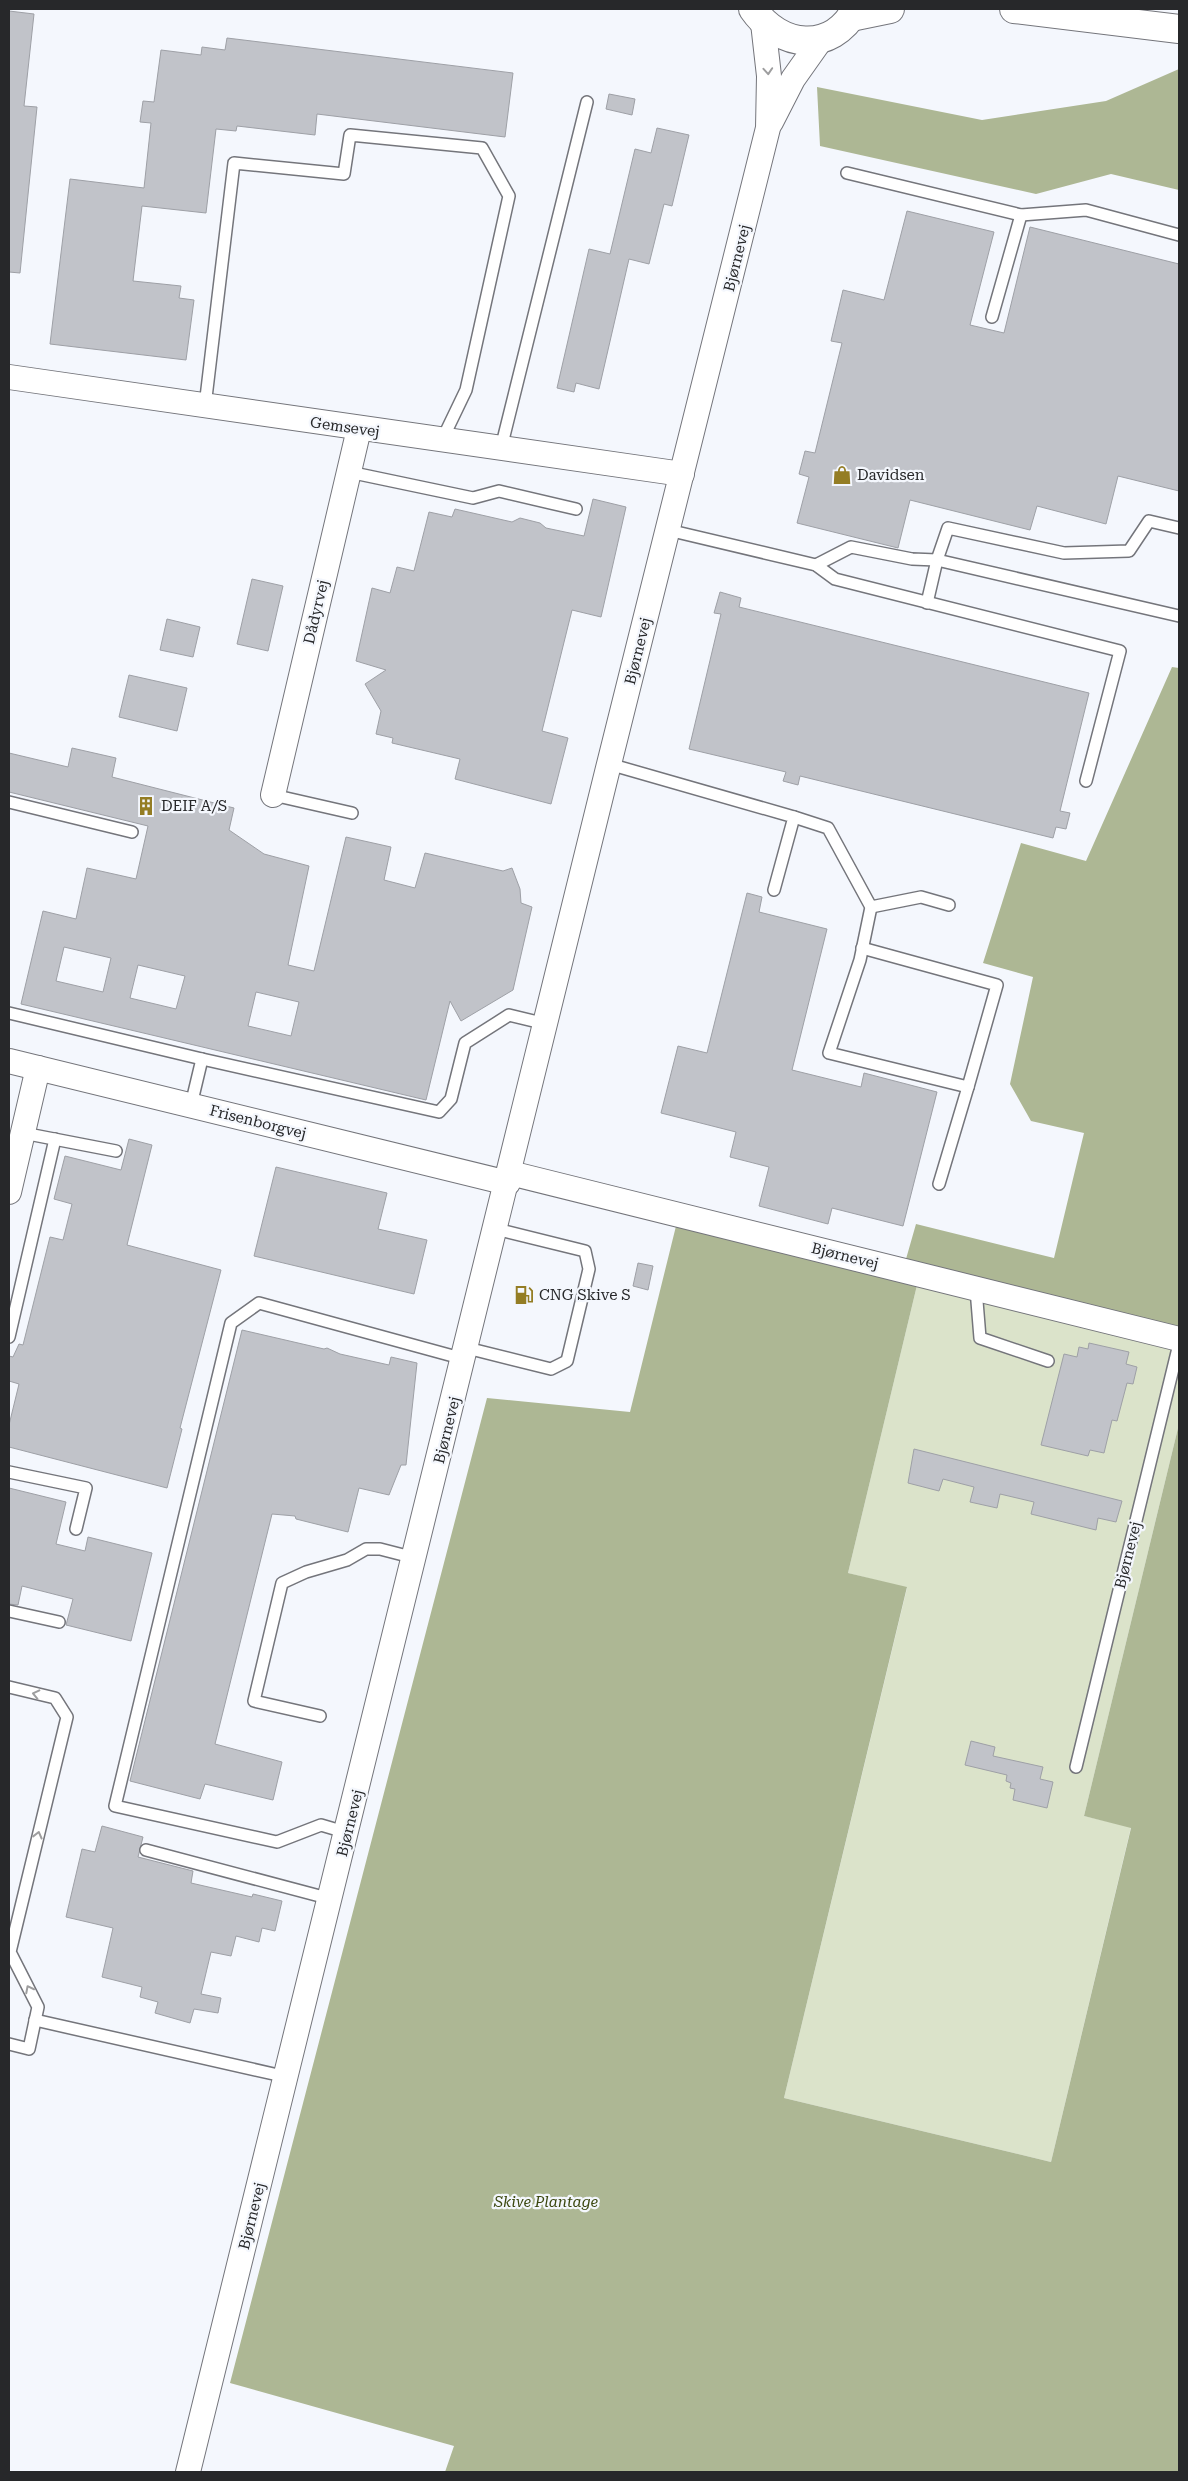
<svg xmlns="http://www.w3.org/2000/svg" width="1188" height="2481" viewBox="0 0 1188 2481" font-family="'Roboto Serif',serif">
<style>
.green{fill:#dbe3ca}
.forest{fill:#adb794}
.building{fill:#c1c3c9;stroke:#9ea0a6;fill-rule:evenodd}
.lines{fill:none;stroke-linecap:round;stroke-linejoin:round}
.service-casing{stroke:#74757b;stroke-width:14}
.minor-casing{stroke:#74757b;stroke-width:26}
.secondary-casing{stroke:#74757b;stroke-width:30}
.service{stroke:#fff;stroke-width:11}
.minor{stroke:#fff;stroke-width:24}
.secondary{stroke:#fff;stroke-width:28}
.oneway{stroke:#9e9e9f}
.labels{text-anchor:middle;stroke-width:4.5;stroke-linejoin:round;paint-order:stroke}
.street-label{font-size:15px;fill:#27282a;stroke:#f4f7fd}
.poi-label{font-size:15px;fill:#27282a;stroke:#f4f7fd;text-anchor:start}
.park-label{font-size:15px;font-style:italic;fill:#3b470f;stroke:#f4f7fd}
</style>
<rect width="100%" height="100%" fill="#f4f7fd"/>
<path class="green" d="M918,1281L1179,1344V1424L1084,1816L1131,1827L1051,2162L784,2098L907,1588L848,1573Z"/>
<g class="forest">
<path d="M1179,69V190L1111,174L1036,194L820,146L817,87L982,120L1106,101Z"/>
<path d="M1172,667L1179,668V1330L906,1259L916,1224L1054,1258L1084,1133L1031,1121L1010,1084L1033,977L983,963L1021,843L1086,861Z"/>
<path d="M677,1222L918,1281L848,1573L907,1587L784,2098L1051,2162L1131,1828L1084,1816L1179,1424V2472H445L454,2446L230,2383L487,1398L630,1412Z"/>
</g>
<g class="building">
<path d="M9,11L34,14L24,106L37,107L20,273L9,272Z"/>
<path d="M227,38L513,73L505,137L317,114L315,135L237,126L236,131L216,129L206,213L142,206L133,281L181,286L179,298L194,300L186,360L50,344L70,179L144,188L151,123L140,122L143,101L154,102L161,50L201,55L202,47L225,50Z"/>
<path d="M609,94L635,99L632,115L606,109Z"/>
<path d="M657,128L689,135L672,206L664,204L649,264L629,259L599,389L576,383L574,392L557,388L589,249L610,254L635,149L651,153Z"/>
<path d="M907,211L994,232L970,325L1004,333L1030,227L1179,264V491L1118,476L1106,524L1037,506L1030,530L910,500L898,548L797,523L809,477L799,474L805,451L815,453L842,343L831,341L843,290L884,300Z"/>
<path d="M593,499L626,507L601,617L572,610L542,731L568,738L551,804L455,779L460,759L392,743L393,738L376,734L381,711L365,684L386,670L356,661L372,588L390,593L397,567L414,571L429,512L452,517L455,509L512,522L520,518L540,523L546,528L584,536Z"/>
<path d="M252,579L283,586L268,651L237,644Z"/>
<path d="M720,592L741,598L739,607L1089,693L1060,811L1070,813L1066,829L1056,827L1053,838L800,776L798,785L783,781L786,772L689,749L721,614L714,613Z"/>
<path d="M167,619L200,627L193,657L160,650Z"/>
<path d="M129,675L187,688L177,731L119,717Z"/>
<path d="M72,748L116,758L112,777L234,808L229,830L264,854L309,866L288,965L314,971L346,837L391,847L384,880L415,888L425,853L503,871L512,868L520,889L521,903L532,907L513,990L461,1021L450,1001L426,1100L21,1004L43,911L76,919L87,868L136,879L148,826L9,792V753L68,767ZM64,947L111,958L103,992L56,981ZM138,965L185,976L176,1009L130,998ZM256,992L299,1002L291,1036L248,1026Z"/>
<path d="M747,893L762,897L759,912L827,929L792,1070L861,1087L864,1073L937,1092L903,1226L832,1208L828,1224L759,1206L769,1167L730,1157L736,1132L661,1113L678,1046L707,1053Z"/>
<path d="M129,1139L152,1145L127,1245L221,1270L180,1428L182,1429L167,1488L9,1447V1425L19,1384L9,1381V1356L13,1357L19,1344L23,1345L50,1237L63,1240L72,1204L54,1199L65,1156L121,1170Z"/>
<path d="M276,1167L387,1193L378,1229L427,1240L414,1294L254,1256Z"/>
<path d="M638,1263L653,1266L648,1290L633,1286Z"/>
<path d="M242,1330L324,1349L327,1348L340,1354L389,1365L391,1357L417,1363L406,1465H401L389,1495L359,1488L348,1532L296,1519L295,1516L272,1514L215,1744L282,1762L273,1800L205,1784L200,1799L130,1781Z"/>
<path d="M1089,1343L1129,1352L1126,1364L1137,1367L1133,1384L1127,1383L1117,1421L1112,1420L1104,1453L1090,1450L1088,1456L1041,1445L1064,1354L1077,1357L1079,1347L1088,1349Z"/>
<path d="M914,1449L1122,1501L1116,1522L1098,1518L1096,1530L1031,1514L1034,1502L1000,1494L997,1508L970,1502L974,1487L943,1479L939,1491L908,1483Z"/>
<path d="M9,1488L66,1502L56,1544L85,1551L88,1537L152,1553L131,1641L66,1625L73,1599L22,1586L18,1605L9,1604Z"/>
<path d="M971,1741L995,1747L993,1756L1043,1767L1040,1779L1053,1782L1047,1808L1013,1800L1015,1789L1010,1788L1011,1783L1006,1781L1007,1775L965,1765Z"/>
<path d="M102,1826L143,1837L138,1857L193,1871L191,1883L252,1897L253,1894L282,1901L275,1931L262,1928L259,1942L236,1936L231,1956L211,1952L201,1994L221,1998L218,2013L194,2009L190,2023L155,2013L158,2002L140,1997L142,1987L102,1977L113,1928L66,1917L82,1849L95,1852Z"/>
</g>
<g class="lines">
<g class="service-casing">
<g id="service">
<path d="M847,173L1021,215L1086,210L1179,235"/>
<path d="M992,317L1021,215"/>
<path d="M205,406L234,163L344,174L350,135L482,148L509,196L466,390L442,440"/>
<path d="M501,448L587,102"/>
<path d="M349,472L473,498L499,491L576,509"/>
<path d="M668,530L816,565L835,579L1120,651L1086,781"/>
<path d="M816,565L851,547L912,559L937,560L1179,616"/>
<path d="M927,603L937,560L948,528L1064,553L1129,551L1149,521L1179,528"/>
<path d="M609,764L794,817L774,890"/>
<path d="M273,795L352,813"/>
<path d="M9,802L132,832"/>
<path d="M794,817L828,828L871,907L860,960L829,1053L968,1087L939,1184"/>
<path d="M871,907L921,897L949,905"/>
<path d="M862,948L997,985L968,1087"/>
<path d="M9,1013L202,1059L191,1105"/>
<path d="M202,1059L439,1112L451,1099L465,1043L509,1015L546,1024"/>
<path d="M23,1133L116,1151"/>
<path d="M976,1289L980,1338L1048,1361"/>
<path d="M9,1337L55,1139"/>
<path d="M467,1348L551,1369L567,1361L589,1269L585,1251L496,1229"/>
<path d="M9,1472L86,1488L76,1529"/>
<path d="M9,1611L59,1622"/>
<path d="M9,1687L55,1698L67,1717L10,1952L38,2007L29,2049L9,2044"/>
<path d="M320,1716L254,1701L282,1583L306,1572L347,1560L366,1549H380L415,1558"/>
<path d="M1076,1767L1179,1344"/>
<path d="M348,1833L321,1825L277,1842L115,1806L231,1323L259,1303L464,1359"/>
<path d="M146,1850L331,1899"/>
<path d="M35,2020L287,2077"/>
</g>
</g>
<g class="minor-casing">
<g id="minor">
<path d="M771,122L793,79L822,38"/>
<path d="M9,377L682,474"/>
<path d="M273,795L359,429"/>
<path d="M9,1061L508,1183"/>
<path d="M510,1173L1179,1339"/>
<path d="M9,1192L38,1068"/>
<path d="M188,2472L609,764L768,128L769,76L763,23"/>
</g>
</g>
<g class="secondary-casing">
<g id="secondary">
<path d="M753,9C780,48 831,54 856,9"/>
<path d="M1014,9L1179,29"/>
<path d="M851,17L890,9"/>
</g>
</g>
<use href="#service" class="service"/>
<use href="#minor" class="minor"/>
<use href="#secondary" class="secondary"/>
</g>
<defs><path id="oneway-chevron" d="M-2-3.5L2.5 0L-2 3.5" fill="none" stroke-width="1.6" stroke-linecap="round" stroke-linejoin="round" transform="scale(1.25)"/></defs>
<g class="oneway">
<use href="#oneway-chevron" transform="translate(768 71) rotate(86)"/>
<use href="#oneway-chevron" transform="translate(36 1694) rotate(-167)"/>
<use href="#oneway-chevron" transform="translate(38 1835) rotate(-76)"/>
<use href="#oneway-chevron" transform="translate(29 1989) rotate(-117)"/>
</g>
<defs>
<g id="shop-bare" transform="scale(1.5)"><path d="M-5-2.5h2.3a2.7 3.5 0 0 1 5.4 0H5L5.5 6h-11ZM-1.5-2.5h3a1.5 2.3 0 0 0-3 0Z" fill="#947d24" stroke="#f4f7fd" stroke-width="2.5" paint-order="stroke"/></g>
<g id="building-bare" transform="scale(1.5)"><path d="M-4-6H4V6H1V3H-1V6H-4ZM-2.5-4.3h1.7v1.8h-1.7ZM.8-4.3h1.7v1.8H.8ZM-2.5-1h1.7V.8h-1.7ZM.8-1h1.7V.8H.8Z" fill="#947d24" stroke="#f4f7fd" stroke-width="2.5" paint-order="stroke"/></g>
<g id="fuel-bare" transform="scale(1.5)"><path d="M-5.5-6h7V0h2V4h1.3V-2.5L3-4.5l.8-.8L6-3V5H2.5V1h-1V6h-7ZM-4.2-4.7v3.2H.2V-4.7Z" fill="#947d24" stroke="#f4f7fd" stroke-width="2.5" paint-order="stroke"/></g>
</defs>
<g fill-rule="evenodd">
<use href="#shop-bare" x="842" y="475"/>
<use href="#building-bare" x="146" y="806"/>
<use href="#fuel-bare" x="524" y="1295"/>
</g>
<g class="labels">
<g class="street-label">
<text transform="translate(737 258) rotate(-76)" y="5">Bjørnevej</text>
<text transform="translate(345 427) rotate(8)" y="5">Gemsevej</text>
<text transform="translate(316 612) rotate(-77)" y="5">Dådyrvej</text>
<text transform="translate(638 651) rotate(-76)" y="5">Bjørnevej</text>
<text transform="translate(258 1122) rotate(14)" y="5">Frisenborgvej</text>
<text transform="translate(845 1256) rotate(14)" y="5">Bjørnevej</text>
<text transform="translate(447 1430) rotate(-76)" y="5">Bjørnevej</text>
<text transform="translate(1128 1555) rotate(-76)" y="5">Bjørnevej</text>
<text transform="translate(350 1823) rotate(-76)" y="5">Bjørnevej</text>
<text transform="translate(252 2216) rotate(-76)" y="5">Bjørnevej</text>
</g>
<g class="poi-label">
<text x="857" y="480">Davidsen</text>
<text x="161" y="811">DEIF A/S</text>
<text x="539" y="1300">CNG Skive S</text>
</g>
<g class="park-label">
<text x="546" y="2207">Skive Plantage</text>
</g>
</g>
<rect width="1188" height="2481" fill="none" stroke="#27282a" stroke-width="20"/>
</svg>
